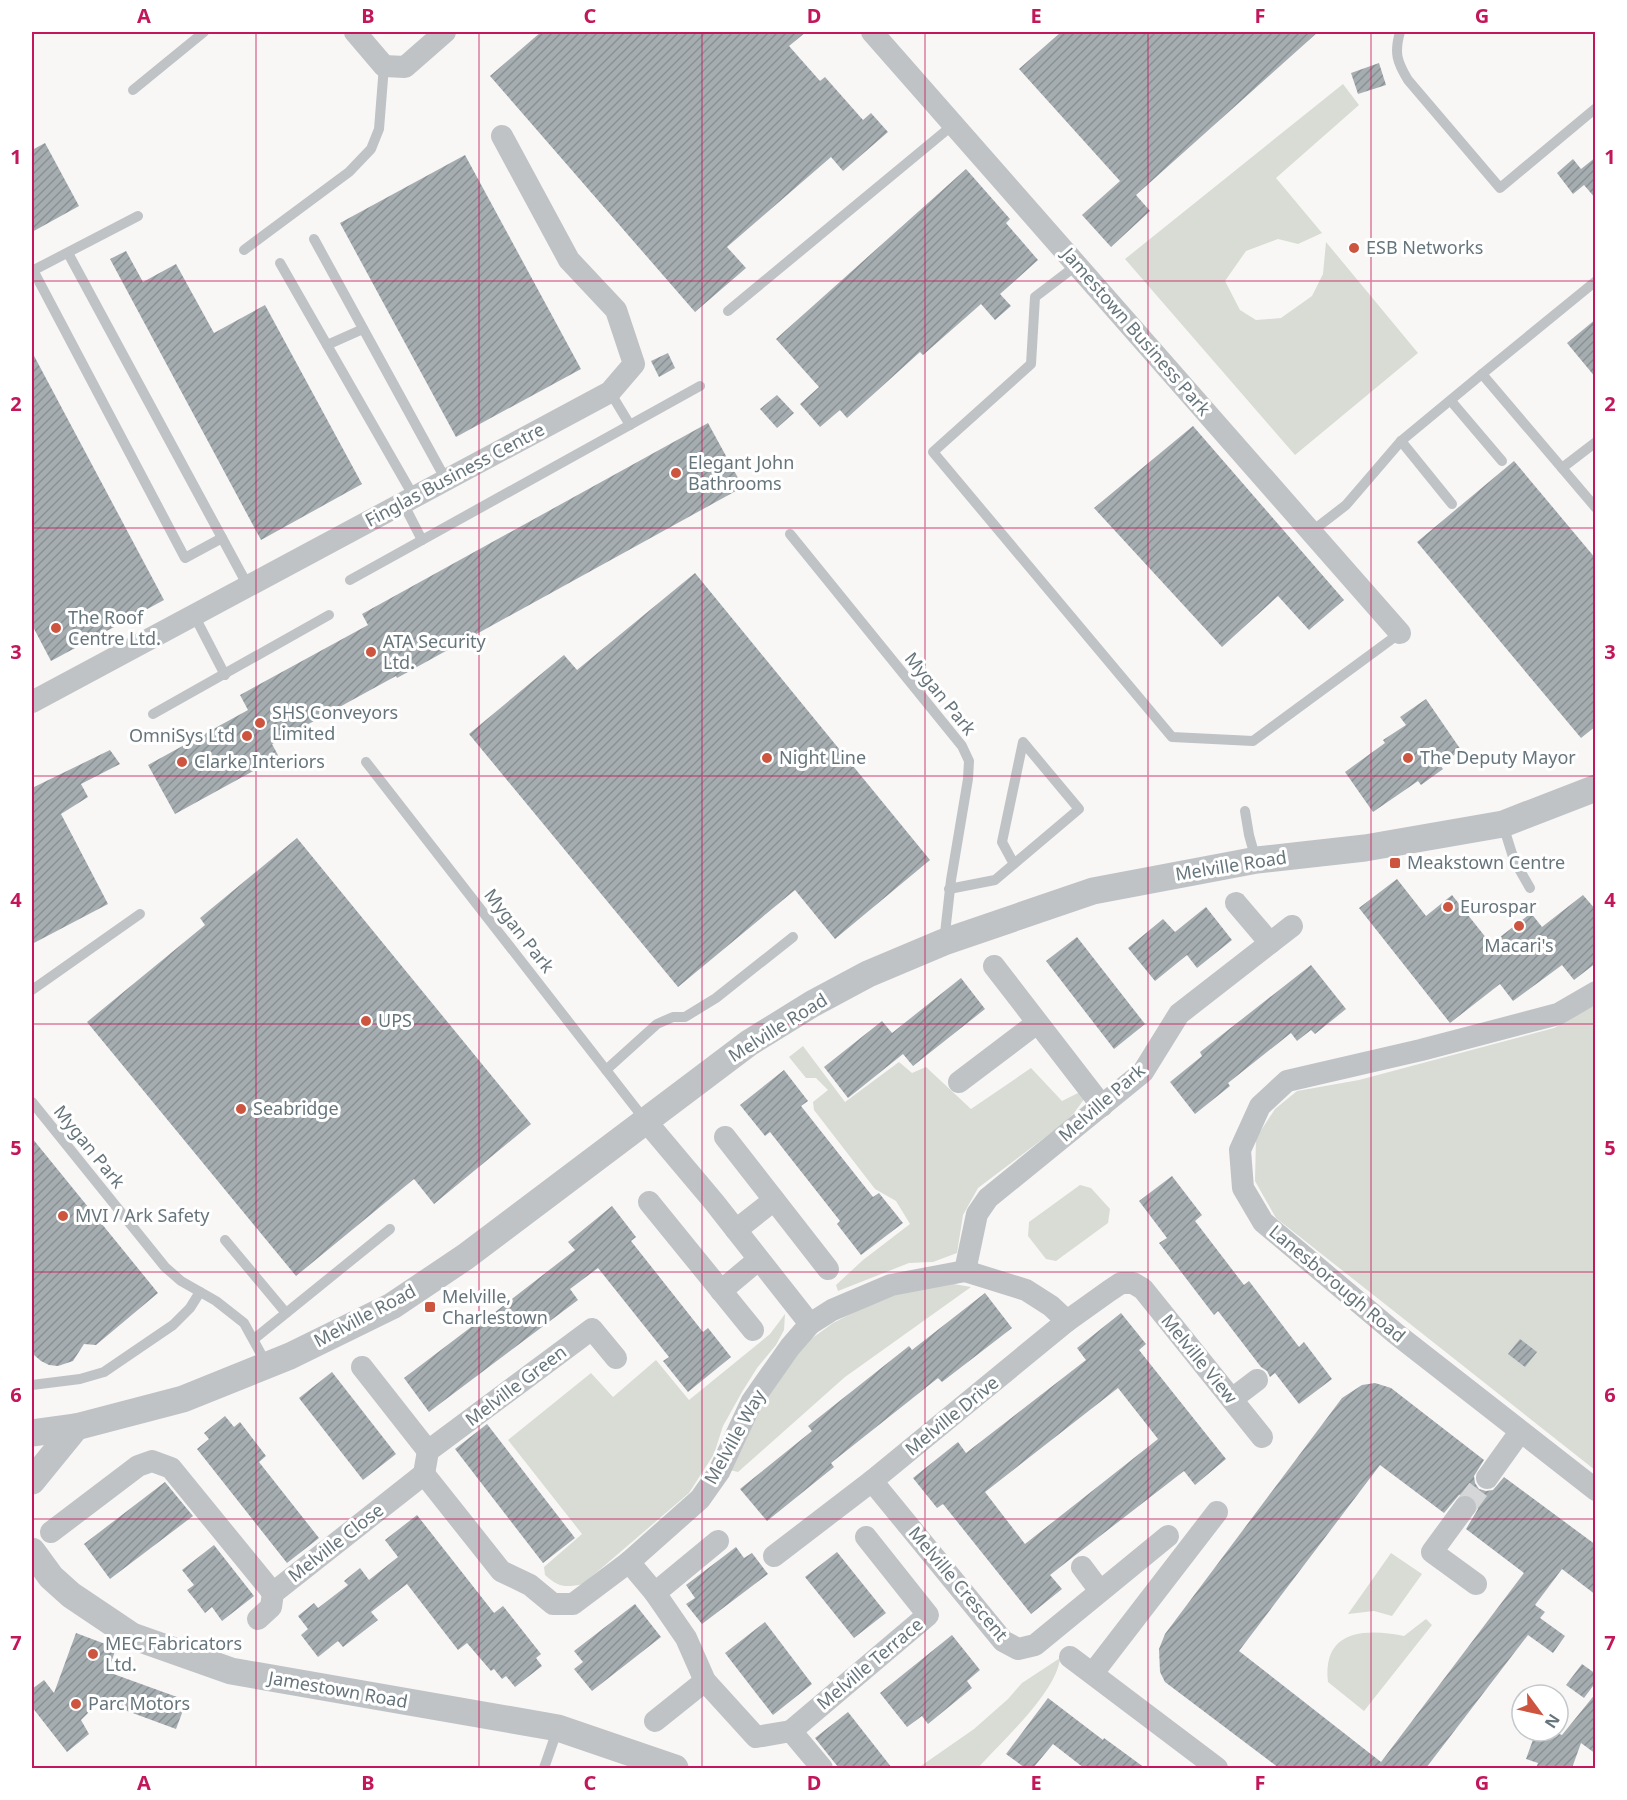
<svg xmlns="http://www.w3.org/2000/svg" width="1627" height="1800" viewBox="0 0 1627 1800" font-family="'Noto Sans',sans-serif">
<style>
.green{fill:#d8dcd5}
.building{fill:url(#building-hatch);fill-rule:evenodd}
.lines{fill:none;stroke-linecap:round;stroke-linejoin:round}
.minor-tunnel{stroke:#d4d6d7;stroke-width:22;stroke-dasharray:22 11;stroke-linecap:butt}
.service{stroke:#bfc3c6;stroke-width:10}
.minor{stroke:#bfc3c6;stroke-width:22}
.tertiary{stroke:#bfc3c6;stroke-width:27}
.grid{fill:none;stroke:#c2185b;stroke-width:1.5;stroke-opacity:0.55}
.poi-dot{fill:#cd5540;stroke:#fff;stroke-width:2}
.labels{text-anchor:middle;stroke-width:6;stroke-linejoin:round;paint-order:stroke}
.poi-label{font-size:18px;fill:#66757c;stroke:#fff;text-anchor:start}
.street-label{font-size:18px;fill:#66757c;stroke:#fff}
.neatline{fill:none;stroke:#c2185b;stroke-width:2}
.grid-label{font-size:20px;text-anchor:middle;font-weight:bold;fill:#c2185b}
</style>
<defs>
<pattern id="building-hatch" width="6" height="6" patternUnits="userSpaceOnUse" patternTransform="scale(1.5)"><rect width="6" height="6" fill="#a5adb1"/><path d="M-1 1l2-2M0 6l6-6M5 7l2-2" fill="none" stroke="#8a9195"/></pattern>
</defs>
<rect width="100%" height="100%" fill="#f8f7f5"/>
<g class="green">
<path d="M1343,84L1359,105L1276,178L1322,233L1298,244L1278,239L1246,251L1225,281L1240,310L1256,320L1281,318L1312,296L1323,274L1326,242L1418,353L1295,455L1125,259Z"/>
<path d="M1595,1005V1470L1276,1218L1255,1181L1256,1138L1275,1109L1297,1091L1359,1080L1554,1028Z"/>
<path d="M803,1046L845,1102L899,1062L912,1073L926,1067L971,1109L1031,1068L1062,1101L1080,1092L1085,1098L1074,1113L1064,1123L978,1188L963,1215L957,1253L933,1262L909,1263L838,1291L836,1285L863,1260L910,1224L896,1201L875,1189L814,1110L813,1102L828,1090L816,1078H806L789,1057Z"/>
<path d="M1080,1185L1091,1188L1110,1209L1108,1223L1056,1261L1046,1259L1028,1236L1029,1222Z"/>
<path d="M948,1283L971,1287L845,1377L738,1472L726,1469L756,1410L785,1368L811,1339L833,1323L890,1294Z"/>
<path d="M785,1314L784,1330L776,1345L757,1368L742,1392L723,1426L714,1454L689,1493L583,1584C565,1588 558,1587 545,1575L544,1567L582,1534L508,1440L591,1373L613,1397L656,1360L689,1400L770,1334Z"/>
<path d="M1391,1553L1422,1574L1392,1616L1374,1611L1348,1614Z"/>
<path d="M1426,1619L1432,1625L1364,1711L1328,1682C1322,1630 1365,1628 1404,1636Z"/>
<path d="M1060,1658C1057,1692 1001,1742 978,1768H918L974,1729L1008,1699L1022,1683Z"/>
</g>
<g class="building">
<path d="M541,32H806L789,46L820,81L825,77L863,120L871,113L888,132L843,171L831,157L727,247L746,268L695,312L490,76Z"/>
<path d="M1061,32H1318L1136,195L1150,211L1111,247L1082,215L1120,181L1019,69Z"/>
<path d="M1379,63L1386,85L1358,94L1351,73Z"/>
<path d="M45,143L79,206L32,232V150Z"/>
<path d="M465,155L581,369L456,437L340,223Z"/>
<path d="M1596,157V199L1584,185L1573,194L1557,173L1573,159L1581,169Z"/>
<path d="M966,169L1010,219L1006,223L1038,260L1000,294L1011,306L995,320L981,304L923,355L920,352L847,418L840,410L820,427L800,404L819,387L776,339Z"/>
<path d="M126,251L143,282L176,264L214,333L265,305L362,484L261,540L110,259Z"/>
<path d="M1596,319V378L1567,343Z"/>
<path d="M32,352L164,600L51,661L32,625Z"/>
<path d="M668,353L675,368L659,377L651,361Z"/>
<path d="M777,395L794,413L777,428L760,409Z"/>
<path d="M708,423L743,487L397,678L396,676L272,744L279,757L175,814L148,765L248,710L240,695L368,625L362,614Z"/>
<path d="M1193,426L1344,600L1309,630L1278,596L1222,647L1094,508Z"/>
<path d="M1514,461L1596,559V726L1581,738L1417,542Z"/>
<path d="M695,573L930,860L835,939L795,890L678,987L469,734L564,655L577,670Z"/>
<path d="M1426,699L1461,750L1440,765L1443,769L1421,785L1418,781L1373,812L1345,772L1385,743L1383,740L1406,725L1400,717Z"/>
<path d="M110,750L120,764L81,784L88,797L61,814L108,904L32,944V788Z"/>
<path d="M297,838L531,1124L434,1204L414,1179L296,1276L87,1022L205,925L200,918Z"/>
<path d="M1397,879L1426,916L1452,895L1491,944L1531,913L1542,927L1583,895L1596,910V963L1574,980L1562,965L1513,1001L1500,984L1450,1023L1359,908Z"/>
<path d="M1206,907L1232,940L1197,968L1187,955L1155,981L1128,948L1163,919L1175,932Z"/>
<path d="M1077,937L1145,1024L1114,1049L1046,961Z"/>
<path d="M1311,965L1346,1009L1315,1034L1311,1030L1297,1041L1291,1033L1228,1083L1230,1086L1195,1114L1170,1082L1202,1056L1200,1052Z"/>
<path d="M961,978L985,1009L913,1066L903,1054L848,1098L824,1067L882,1021L892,1033Z"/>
<path d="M784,1070L808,1101L801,1106L873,1197L879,1193L903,1223L861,1255L837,1224L840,1221L770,1132L765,1136L740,1105Z"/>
<path d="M32,1138L158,1293L96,1345L84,1344L73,1361L58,1366L49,1365L41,1361L34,1355L32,1348Z"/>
<path d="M1172,1176L1202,1215L1195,1221L1244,1285L1249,1281L1299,1347L1304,1342L1332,1379L1299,1404L1275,1373L1270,1377L1267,1371L1261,1367L1218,1311L1214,1315L1159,1243L1167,1238L1139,1201Z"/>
<path d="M612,1206L636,1237L631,1241L703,1332L708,1328L731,1357L688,1392L663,1361L669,1357L598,1268L570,1289L578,1300L429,1412L404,1378L483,1318L485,1320L575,1250L568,1242Z"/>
<path d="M985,1293L1012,1328L942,1382L938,1378L831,1463L834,1467L767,1521L740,1489L812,1431L808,1426L909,1346L912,1350Z"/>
<path d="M1121,1313L1146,1344L1139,1350L1226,1459L1195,1485L1184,1471L1073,1557L1050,1575L1062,1589L1031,1614L943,1504L937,1508L913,1478L958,1442L966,1453L1086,1360L1077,1348ZM1118,1388L1158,1439L1025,1544L985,1492Z"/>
<path d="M1520,1339L1537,1352L1525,1367L1508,1354Z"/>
<path d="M332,1372L396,1454L363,1480L299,1398Z"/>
<path d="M1375,1383L1391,1388L1484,1460L1474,1476L1475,1483L1479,1489L1486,1491L1493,1490L1504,1477L1596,1545V1595L1562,1569L1535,1605L1545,1612L1540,1618L1565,1636L1553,1653L1528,1635L1426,1768H1279L1165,1682L1160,1672L1159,1649L1165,1634L1342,1398L1362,1385ZM1380,1465L1444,1513L1459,1495L1467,1494L1473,1497L1478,1502V1509L1466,1529L1524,1573L1381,1762L1239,1651Z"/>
<path d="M225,1416L234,1427L240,1422L266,1456L259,1462L319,1538L287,1563L197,1449L209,1439L204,1433Z"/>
<path d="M487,1424L575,1538L543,1563L455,1449Z"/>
<path d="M165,1482L193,1516L110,1579L84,1544Z"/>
<path d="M417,1515L494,1613L503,1606L541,1654L536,1658L542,1666L515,1687L506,1676L502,1679L494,1669L491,1671L467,1643L458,1650L407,1584L371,1612L378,1620L343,1647L338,1641L318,1657L301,1635L308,1629L298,1616L314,1603L318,1608L348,1585L344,1581L360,1568L369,1580L398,1557L385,1540Z"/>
<path d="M214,1545L254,1596L222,1621L212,1607L205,1613L196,1601L187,1590L194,1585L182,1570Z"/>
<path d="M736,1547L744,1558L752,1553L768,1574L702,1624L686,1604L695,1598L686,1585Z"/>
<path d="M837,1552L886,1613L854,1638L805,1577Z"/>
<path d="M635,1604L661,1637L592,1691L574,1669L583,1662L574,1651Z"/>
<path d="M765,1622L812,1684L773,1715L725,1653Z"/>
<path d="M76,1633L116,1648L108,1672L177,1697L176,1702L185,1705L176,1729L100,1701L81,1720L89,1734L67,1752L32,1707V1689L44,1680L54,1693Z"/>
<path d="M952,1635L980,1670L967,1681L972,1688L928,1724L922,1716L907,1727L880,1693Z"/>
<path d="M1582,1664L1596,1674V1682L1584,1698L1566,1685Z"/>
<path d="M1596,1693V1754L1581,1743L1572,1768H1536L1538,1763L1526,1759L1535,1734L1540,1736L1542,1731H1551L1562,1735Z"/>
<path d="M1048,1698L1103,1740L1104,1738L1145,1768H1084L1053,1744L1033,1768H1025L1006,1754Z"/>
<path d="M848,1712L892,1768H839L834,1762L815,1738Z"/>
</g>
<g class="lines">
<path class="minor-tunnel" d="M1465,1507L1487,1478"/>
<g class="service">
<path d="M1400,32C1394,53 1397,62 1408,80L1500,188L1596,108"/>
<path d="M133,90L204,32"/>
<path d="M314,239L446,480"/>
<path d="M244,250L349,172L371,149L379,129L384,66"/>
<path d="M68,253L248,586"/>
<path d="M280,263L414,497"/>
<path d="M1077,265L1035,297L1031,364L933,452L1172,737L1253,741L1400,633"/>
<path d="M33,270L185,558L222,538"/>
<path d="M32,271L138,216"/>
<path d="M1596,281L1482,374L1596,508"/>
<path d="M728,311L954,124"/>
<path d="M327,345L363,329"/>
<path d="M610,392L630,425"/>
<path d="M1451,401L1502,461"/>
<path d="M1401,441L1452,504"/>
<path d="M1562,468L1596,442"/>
<path d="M403,503L422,540"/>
<path d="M1311,532L1346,505L1401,441L1482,374"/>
<path d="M790,534L962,746L969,761L968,779L951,880L944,942"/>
<path d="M350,580L700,386"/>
<path d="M194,615L225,675"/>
<path d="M153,714L329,615"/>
<path d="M366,762L645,1120"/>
<path d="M1245,811L1249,835L1256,860"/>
<path d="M1503,825L1514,860L1530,888"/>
<path d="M949,889L995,880L1079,809L1023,742L1002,842L1014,864"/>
<path d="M32,990L140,914"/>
<path d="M606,1070L657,1024L673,1017H685L716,998L793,937"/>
<path d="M32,1102L165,1267L181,1281L216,1301L244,1323L267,1365"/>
<path d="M225,1240L286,1313"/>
<path d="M254,1339L390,1229"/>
<path d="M32,1385L80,1379L104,1372L173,1325L190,1308L200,1292"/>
<path d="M544,1768L558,1728"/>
</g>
<g class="minor">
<path d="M355,32L384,66L405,67L445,32"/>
<path d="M872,32L1400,633"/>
<path d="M32,702L610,392L634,364L616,310L569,260L502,136"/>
<path d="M1236,903L1270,943"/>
<path d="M994,966L1102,1106"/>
<path d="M1596,992L1558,1014L1421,1050L1287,1081L1260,1106L1240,1150L1243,1188L1263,1222L1395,1333L1596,1490"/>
<path d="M959,1082L1037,1023"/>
<path d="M645,1120L714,1202L810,1324"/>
<path d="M725,1137L828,1269"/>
<path d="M649,1202L753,1330"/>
<path d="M736,1230L774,1200"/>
<path d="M965,1271L977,1214L988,1198L1143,1072L1179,1014L1292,926"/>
<path d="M721,1291L758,1260"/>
<path d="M362,1367L428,1451"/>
<path d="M1232,1399L1257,1380"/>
<path d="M424,1474L501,1571L530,1585L553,1604H573L629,1562L700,1499L719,1472L752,1401L790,1347L810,1324L832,1310L891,1285L965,1271L1026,1290L1051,1306L1067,1321"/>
<path d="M424,1474L428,1451L592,1329L616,1358"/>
<path d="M1487,1478L1520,1432"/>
<path d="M872,1481L1003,1641L1018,1649L1035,1645L1168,1536"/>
<path d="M1465,1507L1432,1552L1476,1584"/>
<path d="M51,1532L138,1466L152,1461L171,1468L273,1593"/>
<path d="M774,1556L872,1481L1067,1321L1109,1291L1121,1283H1133L1143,1289L1262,1437"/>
<path d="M629,1562L655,1593L686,1638L705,1681L756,1737L791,1731L822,1768"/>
<path d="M1082,1567L1100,1591"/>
<path d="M655,1593L718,1541"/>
<path d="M258,1619L271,1607L273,1593L424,1474"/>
<path d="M1070,1657L1217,1768"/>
<path d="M1093,1673L1217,1512"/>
<path d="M655,1721L705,1681"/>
<path d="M791,1731L928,1615L866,1537"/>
</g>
<g class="tertiary">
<path d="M32,1433L76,1427L183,1399L290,1356L392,1306L465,1257L749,1043L812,1004L868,974L944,942L1093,891L1257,860L1365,848L1503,824L1596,788"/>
<path d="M32,1481L76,1427"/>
<path d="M32,1551L51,1577L71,1595L132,1636L231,1671L558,1728L675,1768"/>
</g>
</g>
<path class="grid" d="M256,32V1768M479,32V1768M702,32V1768M925,32V1768M1148,32V1768M1371,32V1768M32,281H1596M32,528H1596M32,776H1596M32,1024H1596M32,1272H1596M32,1519H1596"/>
<g class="poi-dot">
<circle cx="1354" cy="248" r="6"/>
<circle cx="676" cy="473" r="6"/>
<circle cx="56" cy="628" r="6"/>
<circle cx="371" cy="652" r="6"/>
<circle cx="260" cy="723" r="6"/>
<circle cx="247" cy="736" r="6"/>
<circle cx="767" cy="758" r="6"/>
<circle cx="1408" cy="758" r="6"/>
<circle cx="182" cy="762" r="6"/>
<rect x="1389" y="857" width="12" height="12" rx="3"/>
<circle cx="1448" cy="907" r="6"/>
<circle cx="1519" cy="926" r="6"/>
<circle cx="366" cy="1021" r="6"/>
<circle cx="241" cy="1109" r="6"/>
<circle cx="63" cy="1216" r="6"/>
<rect x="424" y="1301" width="12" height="12" rx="3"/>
<circle cx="93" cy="1654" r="6"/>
<circle cx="76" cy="1704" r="6"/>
</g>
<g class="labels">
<g class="poi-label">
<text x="1366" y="254">ESB Networks</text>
<text x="688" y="469">Elegant John<tspan x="688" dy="21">Bathrooms</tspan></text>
<text x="68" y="624">The Roof<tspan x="68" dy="21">Centre Ltd.</tspan></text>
<text x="383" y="648">ATA Security<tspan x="383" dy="21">Ltd.</tspan></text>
<text x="272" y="719">SHS Conveyors<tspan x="272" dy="21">Limited</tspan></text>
<text x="235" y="742" text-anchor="end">OmniSys Ltd</text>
<text x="779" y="764">Night Line</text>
<text x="1420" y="764">The Deputy Mayor</text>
<text x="194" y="768">Clarke Interiors</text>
<text x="1407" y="869">Meakstown Centre</text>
<text x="1460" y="913">Eurospar</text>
<text x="1519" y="952" text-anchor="middle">Macari's</text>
<text x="378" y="1027">UPS</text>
<text x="253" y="1115">Seabridge</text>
<text x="75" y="1222">MVI / Ark Safety</text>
<text x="442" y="1303">Melville,<tspan x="442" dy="21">Charlestown</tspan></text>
<text x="105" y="1650">MEC Fabricators<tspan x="105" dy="21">Ltd.</tspan></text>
<text x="88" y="1710">Parc Motors</text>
</g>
<g class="street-label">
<text transform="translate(1136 332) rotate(49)" y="6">Jamestown Business Park</text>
<text transform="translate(455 475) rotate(-28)" y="6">Finglas Business Centre</text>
<text transform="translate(940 694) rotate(51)" y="6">Mygan Park</text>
<text transform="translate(1231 866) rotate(-9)" y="6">Melville Road</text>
<text transform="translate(519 931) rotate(52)" y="6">Mygan Park</text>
<text transform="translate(778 1028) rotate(-32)" y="6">Melville Road</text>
<text transform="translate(1102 1103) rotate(-41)" y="6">Melville Park</text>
<text transform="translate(89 1147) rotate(51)" y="6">Mygan Park</text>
<text transform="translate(1337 1284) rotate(40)" y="6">Lanesborough Road</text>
<text transform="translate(365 1316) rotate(-28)" y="6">Melville Road</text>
<text transform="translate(1199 1359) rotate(51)" y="6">Melville View</text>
<text transform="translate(516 1386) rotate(-37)" y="6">Melville Green</text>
<text transform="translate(952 1416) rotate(-39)" y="6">Melville Drive</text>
<text transform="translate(735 1437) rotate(-61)" y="6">Melville Way</text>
<text transform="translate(336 1543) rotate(-38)" y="6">Melville Close</text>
<text transform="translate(958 1584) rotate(50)" y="6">Melville Crescent</text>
<text transform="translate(870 1664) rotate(-40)" y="6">Melville Terrace</text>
<text transform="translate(338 1690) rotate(10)" y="6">Jamestown Road</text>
</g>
</g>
<rect width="1627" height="1800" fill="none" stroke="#ffffff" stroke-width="66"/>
<g transform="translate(1540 1713) rotate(123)"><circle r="28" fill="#ffffff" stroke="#c2c8cb" stroke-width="1.5"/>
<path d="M0-4.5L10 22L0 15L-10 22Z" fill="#cd5540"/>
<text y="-9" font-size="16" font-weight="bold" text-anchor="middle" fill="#66757c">N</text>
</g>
<rect x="33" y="33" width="1561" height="1734" class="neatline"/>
<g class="grid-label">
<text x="144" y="23">A</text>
<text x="368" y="23">B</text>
<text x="590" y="23">C</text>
<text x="814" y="23">D</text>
<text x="1036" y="23">E</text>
<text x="1260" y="23">F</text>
<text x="1482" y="23">G</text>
<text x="16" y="164">1</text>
<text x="1610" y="164">1</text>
<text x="16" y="411">2</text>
<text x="1610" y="411">2</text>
<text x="16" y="659">3</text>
<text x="1610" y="659">3</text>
<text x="16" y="907">4</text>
<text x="1610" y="907">4</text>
<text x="16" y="1155">5</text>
<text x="1610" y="1155">5</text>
<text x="16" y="1402">6</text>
<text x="1610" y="1402">6</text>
<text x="16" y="1650">7</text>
<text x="1610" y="1650">7</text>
<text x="144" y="1790">A</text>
<text x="368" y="1790">B</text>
<text x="590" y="1790">C</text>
<text x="814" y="1790">D</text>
<text x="1036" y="1790">E</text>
<text x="1260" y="1790">F</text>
<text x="1482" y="1790">G</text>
</g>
</svg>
